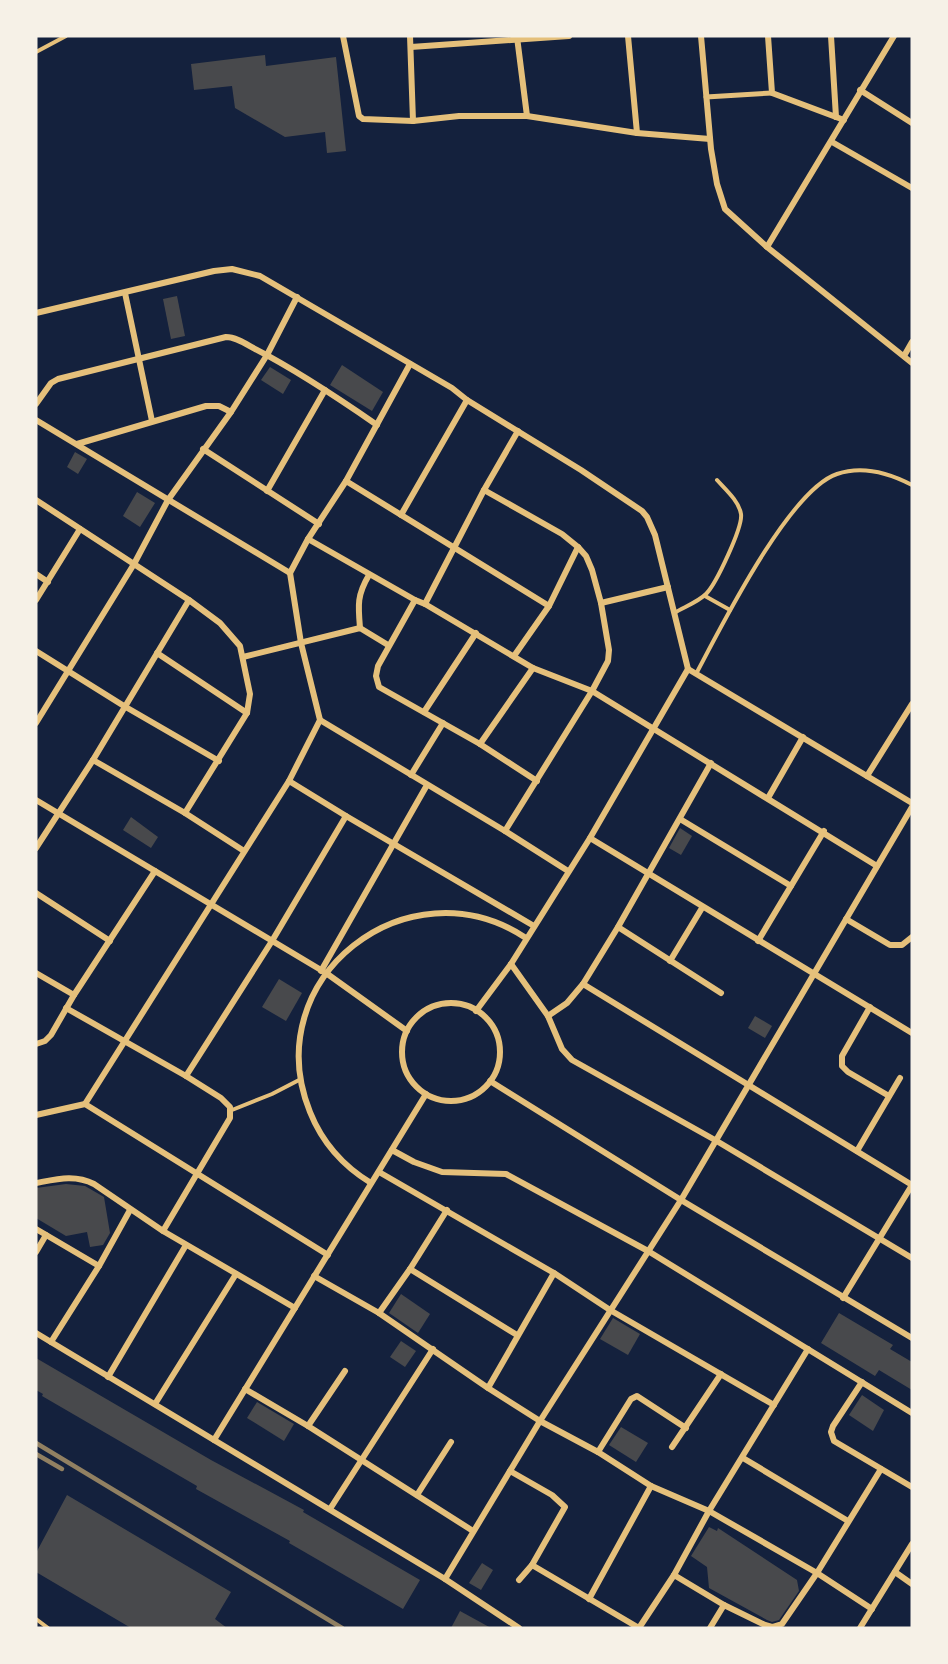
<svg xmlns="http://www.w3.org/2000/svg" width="948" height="1664" viewBox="0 0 948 1664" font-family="Lato,sans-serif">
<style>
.building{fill:#48494c}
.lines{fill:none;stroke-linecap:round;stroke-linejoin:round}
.service{stroke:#e5c07b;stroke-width:4}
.pedestrian{stroke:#e5c07b;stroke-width:5}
.minor{stroke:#e5c07b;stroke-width:6}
.rail{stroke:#918062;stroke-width:4.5}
</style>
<rect width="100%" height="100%" fill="#14213d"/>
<g class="building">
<path d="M265,55L266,66L336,57L346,151L327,153L325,132L285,137L235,108L232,86L194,90L191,64Z"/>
<path d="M177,296L185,336L171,339L163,299Z"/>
<path d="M342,365L383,392L372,411L330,385Z"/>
<path d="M270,367L291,380L283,394L261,380Z"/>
<path d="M75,452L87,459L78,474L67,467Z"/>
<path d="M137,492L155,503L140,527L123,516Z"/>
<path d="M131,817L158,837L151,848L123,830Z"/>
<path d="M680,828L692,836L681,855L669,848Z"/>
<path d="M279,979L302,993L286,1021L262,1007Z"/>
<path d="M755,1016L772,1026L765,1038L748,1028Z"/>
<path d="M66,1184L85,1186L104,1197L110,1233L103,1245L90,1247L87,1232L66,1236L36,1218V1188Z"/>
<path d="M401,1294L430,1314L418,1333L389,1313Z"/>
<path d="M839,1313L893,1345L890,1349L912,1362V1390L879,1370L875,1376L821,1343Z"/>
<path d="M613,1318L640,1334L628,1355L600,1339Z"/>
<path d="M401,1341L416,1351L405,1367L390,1357Z"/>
<path d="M36,1358L211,1460L304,1510L303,1512L420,1580L403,1609L289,1543L290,1541L196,1489L197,1486L42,1396L43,1394L36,1390Z"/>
<path d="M862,1395L884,1410L873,1431L849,1415Z"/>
<path d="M257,1402L294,1424L284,1441L247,1418Z"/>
<path d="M621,1427L648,1443L636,1462L609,1445Z"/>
<path d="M67,1495L231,1592L215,1619L227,1628H131L36,1572V1553Z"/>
<path d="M709,1527L717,1531L718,1528L797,1580L799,1591L779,1620L772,1622L767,1620L709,1588L707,1567L691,1556Z"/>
<path d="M482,1563L493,1570L481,1590L469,1583Z"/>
<path d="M460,1611L491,1628H451Z"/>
</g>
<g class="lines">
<g class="service">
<path d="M36,52L66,36"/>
<path d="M705,596L730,610"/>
<path d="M674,613C684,607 698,602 706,594C716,584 743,527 741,514C739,501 725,489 717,480"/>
<path d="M696,674C721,627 789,490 837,474C863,465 889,473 912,485"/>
<path d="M232,1110L272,1094L301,1079"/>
<path d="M36,1619L48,1628"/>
</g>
<path class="pedestrian" d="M706,97L772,93"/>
<g class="minor">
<path d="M343,36L359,116L363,119L413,121L459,116H527L637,133L710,139"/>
<path d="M410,36L413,121"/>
<path d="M628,36L637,133"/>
<path d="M701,36L711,149L717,184L725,209L767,247L912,363"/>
<path d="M768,36L772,93L844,120"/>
<path d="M831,36L836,117"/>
<path d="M517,37L527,116"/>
<path d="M411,47L569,36"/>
<path d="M860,90L912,123"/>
<path d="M832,142L912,188"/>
<path d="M767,247L894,36"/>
<path d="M125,293L152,421"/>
<path d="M36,313L214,271L232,269L260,276L452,388L467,400L581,470L642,511L647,517L655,535L688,669"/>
<path d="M904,356L912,342"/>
<path d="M36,404L51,383L58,379L226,337C236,337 246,344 255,349C298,371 338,398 377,425"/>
<path d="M36,420L290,573"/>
<path d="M518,431L484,490L425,604L415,600L378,666L376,676L379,687L480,744L537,781"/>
<path d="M77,444L206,406H219L231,412"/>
<path d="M203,449L319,524"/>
<path d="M346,481L549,606"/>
<path d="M484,490L562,534L578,547L586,556L592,570L601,603L609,650L608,661L592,691L505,831"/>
<path d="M267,491L325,390"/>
<path d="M36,500L189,600L220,623L240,646L250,694L247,713L185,813"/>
<path d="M401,515L467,400"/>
<path d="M308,539L415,600"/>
<path d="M290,573L308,539L346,481L410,364"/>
<path d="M36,574L48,582"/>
<path d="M36,600L80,529"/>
<path d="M601,603L668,587"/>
<path d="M425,604L533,668L592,691L877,866"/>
<path d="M360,628C358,605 357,595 369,575"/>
<path d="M36,651L124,706L219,761"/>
<path d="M157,653L247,713"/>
<path d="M514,656L549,606L578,547"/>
<path d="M243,657L360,628L388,645"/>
<path d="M688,669L912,803"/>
<path d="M424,712L476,633"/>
<path d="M320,720L505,831L568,871"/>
<path d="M36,723L134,564L168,500L231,412L267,355L297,297"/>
<path d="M480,744L533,668"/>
<path d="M93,760L185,813L244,851"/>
<path d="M411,775L443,723"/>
<path d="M867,776L912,704"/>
<path d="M289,781L346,816L534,926"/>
<path d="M768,798L803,737"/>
<path d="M36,800L326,973L407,1031"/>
<path d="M680,819L791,886"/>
<path d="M590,838L912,1033"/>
<path d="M36,848L93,760L189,600"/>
<path d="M36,893L110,941"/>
<path d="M846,919L890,945H902L912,937"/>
<path d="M618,927L721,993"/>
<path d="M758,941L824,831"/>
<path d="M670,961L702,908"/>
<path d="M511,964L548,1016L562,1049L572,1060L715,1140L912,1258"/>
<path d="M321,971L427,785"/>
<path d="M36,973L74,995"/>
<path d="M583,984L912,1185"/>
<circle cx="451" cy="1052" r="49"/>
<path d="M870,1007L842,1056V1066L848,1072L889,1096"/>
<path d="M66,1008L186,1076L221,1098L230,1107V1118L163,1231"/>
<path d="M476,1011L511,964L590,838L688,669"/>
<path d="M548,1016L567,1003L583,984L618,927L711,763"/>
<path d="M36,1044L45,1041L51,1035L74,995L155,871"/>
<path d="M186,1076L272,941L346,816"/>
<path d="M490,1081L681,1200L912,1338"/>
<path d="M85,1104L289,781L320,720L301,643L290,573"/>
<path d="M36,1115L85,1104L328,1255"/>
<path d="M392,1150L414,1162L442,1172L506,1174L648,1251L912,1413"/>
<path d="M857,1151L900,1078"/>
<path d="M379,1172L554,1273L610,1310L774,1405"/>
<path d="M36,1183C57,1179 75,1174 94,1184L163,1231L295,1308"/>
<path d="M371,1183C343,1166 322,1142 310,1112C256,978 408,860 526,938"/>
<path d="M36,1229L99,1266"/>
<path d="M36,1252L46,1235"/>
<path d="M410,1269L517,1335"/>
<path d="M314,1276L379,1313L488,1388L540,1421L598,1452L651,1486L709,1511L817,1573L872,1609"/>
<path d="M843,1298L912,1185"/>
<path d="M379,1313L410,1269L447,1210"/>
<path d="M36,1333L445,1579L519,1628"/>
<path d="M51,1342L99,1266L130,1210"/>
<path d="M108,1377L186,1245"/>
<path d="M862,1382L833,1426L831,1432L834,1441L912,1487"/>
<path d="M488,1388L554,1273"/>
<path d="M245,1389L308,1426L473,1531"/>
<path d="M155,1404L236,1274"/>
<path d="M308,1426L345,1371"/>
<path d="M214,1440L426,1094"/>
<path d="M672,1447L721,1374"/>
<path d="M598,1452L631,1399L637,1396L686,1428"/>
<path d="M743,1458L848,1521"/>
<path d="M510,1471L552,1495L565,1507L532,1565L519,1580"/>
<path d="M417,1495L451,1442"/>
<path d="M330,1509L433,1349"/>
<path d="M532,1565L639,1628L674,1575L709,1511L808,1349"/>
<path d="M895,1572L912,1584"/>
<path d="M674,1575L724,1605L765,1625L772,1627L782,1624L817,1573L881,1469"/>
<path d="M445,1579L540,1421L681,1200L912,807"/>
<path d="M589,1599L651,1486"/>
<path d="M710,1628L724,1605"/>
<path d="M860,1628L912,1544"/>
</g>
<g class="rail">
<path d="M36,1443L342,1628"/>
<path d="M36,1454L62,1469"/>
</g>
</g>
<rect width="948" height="1664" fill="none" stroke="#f6f1e7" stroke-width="75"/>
</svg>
